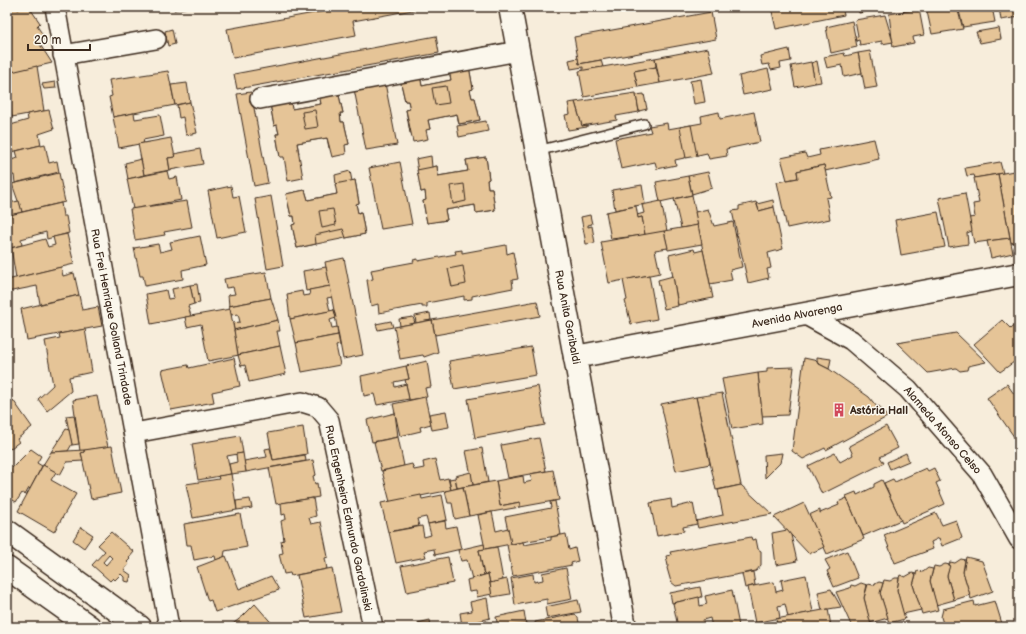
<svg xmlns="http://www.w3.org/2000/svg" width="1026" height="634" viewBox="0 0 1026 634" font-family="'Balsamiq Sans',sans-serif">
<style>
.building{fill:#e5c497;stroke:#3b2a1e;fill-rule:evenodd}
.lines{fill:none;stroke-linecap:round;stroke-linejoin:round}
.lane-casing{stroke:#3b2a1e;stroke-width:12}
.street-casing{stroke:#3b2a1e;stroke-width:22}
.secondary-casing{stroke:#3b2a1e;stroke-width:25}
.lane{stroke:#fbf7ec;stroke-width:9}
.street{stroke:#fbf7ec;stroke-width:19}
.secondary{stroke:#fbf7ec;stroke-width:22}
.labels{text-anchor:middle;stroke-width:3;stroke-linejoin:round;paint-order:stroke}
.street-label{font-size:11px;fill:#3b2a1e;stroke:#fbf7ec}
.poi-label{font-size:11px;font-weight:bold;fill:#3b2a1e;stroke:#fbf7ec;text-anchor:start}
</style>
<rect width="100%" height="100%" fill="#f7eddb"/>
<filter id="ink" filterUnits="userSpaceOnUse"><feTurbulence type="fractalNoise" baseFrequency=".025" numOctaves="2"/><feDisplacementMap in="SourceGraphic" scale="8" xChannelSelector="R" yChannelSelector="G"/><feConvolveMatrix kernelMatrix="1 2 1 2 8 2 1 2 1" color-interpolation-filters="sRGB"/></filter>
<g filter="url(#ink)">
<g class="building">
<path d="M9,7H17L18,10L22,7H29L40,23L37,26L45,38L39,43L52,63L14,72L7,62V8Z"/>
<path d="M174,7H189L174,10Z"/>
<path d="M347,7H429L353,21L356,35L233,58L227,29Z"/>
<path d="M771,7H842L844,15L776,29Z"/>
<path d="M858,7H874V10L859,13Z"/>
<path d="M926,7H957L963,29L932,34Z"/>
<path d="M961,7H992L995,22L963,27L959,11H961Z"/>
<path d="M999,7H1019V17L1001,20Z"/>
<path d="M919,9L924,35L913,37L914,43L893,47L889,14Z"/>
<path d="M711,12L716,39L579,64L574,37Z"/>
<path d="M885,15L893,42L882,44V41L860,45L859,40L856,41L855,37L858,36L855,20Z"/>
<path d="M852,21L857,47L831,53L826,27Z"/>
<path d="M999,28L1001,39L980,43L976,32Z"/>
<path d="M172,29L175,44L168,46L165,31Z"/>
<path d="M436,36L439,53L237,89L234,74Z"/>
<path d="M708,48L714,73L660,83L655,58Z"/>
<path d="M789,49L791,61L780,63L781,68L771,70L769,64L762,65L760,56Z"/>
<path d="M870,51L877,87L865,89L858,53Z"/>
<path d="M844,53L845,56L858,53L862,73L844,77L842,65L827,68L824,57Z"/>
<path d="M578,58L579,64L601,60L603,67L583,71V67L571,69L569,60Z"/>
<path d="M655,58L656,67L634,71L638,87L584,97L579,71Z"/>
<path d="M817,61L821,82L815,83L811,63Z"/>
<path d="M811,62L815,83L795,87L791,66Z"/>
<path d="M37,66L44,111L12,117L7,92V73Z"/>
<path d="M469,66L473,89L470,90L472,98H475L480,120L459,124L457,114L428,120L430,129L410,133L406,110L410,109L408,101H405L400,79L420,75L422,86L451,80L449,70Z"/>
<path d="M469,66L473,89L470,90L472,98H475L480,120L459,124L457,114L428,120L430,129L426,130L428,139L413,142L406,110L410,109L408,101H405L400,79L420,75L422,86L451,80L449,70Z"/>
<path d="M656,67L660,83L638,87L634,71Z"/>
<path d="M768,69L773,89L743,95L739,76Z"/>
<path d="M168,71L175,105L113,117L109,97L112,96L109,80Z"/>
<path d="M701,79L705,102L694,104L690,81Z"/>
<path d="M55,82L56,88L44,89L42,84Z"/>
<path d="M187,83L190,102L175,105L171,85Z"/>
<path d="M385,83L397,145L366,150L354,89Z"/>
<path d="M446,86L449,103L435,105L432,88Z"/>
<path d="M338,91L343,113H340L341,122H344L349,144L329,148L327,138L297,143L299,153L280,157L276,134H279L277,125L274,126L270,103L290,99L292,109L321,104L319,94Z"/>
<path d="M338,91L343,113H340L341,122H344L349,144L345,145L346,154L332,157L327,138L297,143L303,178L288,181L284,157H280L276,134H279L277,125L274,126L270,103L290,99L292,109L321,104L319,94Z"/>
<path d="M251,92L268,183L254,186L237,94Z"/>
<path d="M636,93L639,112L616,116L617,120L582,126L575,102Z"/>
<path d="M644,94L647,109L639,111L636,95Z"/>
<path d="M190,102L197,133L186,135L183,117L179,118L177,105Z"/>
<path d="M575,102L582,126L587,125V127L568,130L565,115L570,114L568,103Z"/>
<path d="M49,110L54,129L39,134L41,145L7,153V126L28,120L27,114Z"/>
<path d="M315,110L318,127L305,129L302,112Z"/>
<path d="M719,112L720,119L754,112L760,142L726,149L727,156L709,159L707,153L675,160L676,165L657,169L655,162L621,169L615,139L651,132L649,126L667,123L668,129L702,123L701,116Z"/>
<path d="M134,113L135,119L160,115L164,136L143,140L144,143L119,148L113,117Z"/>
<path d="M486,121L488,131L459,137L457,126Z"/>
<path d="M691,125L697,156L686,158L680,127Z"/>
<path d="M171,138L175,157L168,158L170,170L144,175L138,144Z"/>
<path d="M874,139L879,159L825,171L824,165L797,171L798,178L787,180L781,158L805,153L807,158L820,155L819,150Z"/>
<path d="M45,144L49,163L57,161L59,172L15,183L14,175L8,176L10,184L7,185V161L18,158L16,151Z"/>
<path d="M200,149L203,164L170,170L168,158L175,157L174,154Z"/>
<path d="M431,156L432,167L437,166L438,176L468,171L466,160L486,157L489,179L487,180L488,188H492L495,210L476,213L475,205L445,210L447,220L427,223L423,201L426,200L425,191L421,192L416,159Z"/>
<path d="M486,157L489,179L487,180L488,188H492L495,210L476,213L475,205L445,210L447,220L427,223L423,201L426,200L425,191L421,192L417,170L437,166L438,176L468,171L466,160Z"/>
<path d="M141,159L144,175L128,179L125,163Z"/>
<path d="M400,162L412,224L381,229L369,168Z"/>
<path d="M1000,162L1003,173L975,178L974,175L967,176L965,168Z"/>
<path d="M824,165L831,197L826,198L830,219L787,228L777,182L798,178L797,171Z"/>
<path d="M1019,170V241L1011,243L998,174Z"/>
<path d="M167,171L169,179L177,177L181,200L133,209L127,179Z"/>
<path d="M350,171L352,181L355,180L359,203L356,204L358,213L361,212L365,234L297,248L292,225L295,224L294,216H291L286,194L305,190L308,200L337,194L335,175Z"/>
<path d="M708,172L712,188L692,194L688,176Z"/>
<path d="M59,173L65,202L22,212L12,184Z"/>
<path d="M998,174L1010,238L974,243L969,218L975,217L973,204L979,203L974,178Z"/>
<path d="M688,176L692,195L660,202L656,182Z"/>
<path d="M355,180L359,203L356,204L358,213L361,212L365,234L346,238L343,229L315,235L316,244L297,248L292,225L295,224L294,216H291L286,194L305,190L308,200L337,194L335,184Z"/>
<path d="M464,184L466,201L453,204L450,186Z"/>
<path d="M642,185L645,204L615,210L612,190Z"/>
<path d="M231,186L233,197L239,196L246,232L217,238L208,191Z"/>
<path d="M965,193L972,231L967,233L968,244L949,247L939,198Z"/>
<path d="M692,195L698,225L681,228L674,199Z"/>
<path d="M271,196L283,266L267,269L255,199Z"/>
<path d="M7,198L8,203L19,201L22,212L7,216Z"/>
<path d="M773,200L774,207L759,211L757,204Z"/>
<path d="M187,201L192,227L164,232L165,235L135,240L130,209Z"/>
<path d="M661,201L667,231L645,235L642,217L638,218L637,215L644,213L642,205Z"/>
<path d="M756,202L759,211L774,207L783,249L768,253L771,268L767,269L769,278L748,283L732,211L739,210V206Z"/>
<path d="M61,203L63,216H66L69,233L47,239L46,232L21,239L22,245L10,248L7,237V218L11,217L10,215Z"/>
<path d="M636,206L638,218L642,217L645,235L611,239L606,212Z"/>
<path d="M333,209L336,225L322,228L319,211Z"/>
<path d="M708,209L714,226L733,222L742,267L730,270L732,280L710,284L695,212Z"/>
<path d="M938,212L945,247L901,255L895,220Z"/>
<path d="M590,215L592,224L588,225V227L592,226L595,243L586,244L581,217Z"/>
<path d="M698,225L702,244L668,250L664,231Z"/>
<path d="M664,231L668,248L655,250L660,273L609,283L601,242Z"/>
<path d="M67,234L74,264L16,278L11,248L45,239L48,247L55,245L53,237Z"/>
<path d="M200,236L206,265L182,270L183,279L145,286L143,276H140L134,248L158,244L160,252L172,249L170,242Z"/>
<path d="M1010,238L1013,253L991,258L987,241Z"/>
<path d="M506,245L507,254L513,252L518,279L512,280L513,288L472,296V299L464,300V296L427,303V307H422V305L379,313L378,304L371,306L367,280L373,279L371,270L414,262L413,260L418,259V261L456,254L455,251L462,250V253Z"/>
<path d="M694,249L695,252L703,250L713,298L678,305L669,255Z"/>
<path d="M344,258L363,355L343,359L325,262Z"/>
<path d="M463,266L466,284L452,287L448,269Z"/>
<path d="M61,267L63,276L74,273L79,295L40,304L37,286L7,292V280Z"/>
<path d="M326,267L330,286L306,291L303,271Z"/>
<path d="M266,272L271,298L229,306L228,295L235,294L233,287L226,288L224,279Z"/>
<path d="M649,275L657,319L631,324L625,301L627,300L623,280Z"/>
<path d="M673,276L678,306L664,309L658,280Z"/>
<path d="M197,284L200,303L194,304L190,285Z"/>
<path d="M190,285L194,304L188,306L191,316L151,324L146,294L166,290L168,299L174,298L172,289Z"/>
<path d="M330,286L332,297L327,298L330,311L290,319L287,294L302,291L303,296L310,295L309,290Z"/>
<path d="M79,295L82,310L98,307L102,326L27,340L21,309Z"/>
<path d="M271,298L278,320L234,330L233,323L240,322L238,314L231,315L229,306Z"/>
<path d="M537,301L540,316L435,335L432,320Z"/>
<path d="M230,309L239,355L208,361L201,324L187,327L185,317Z"/>
<path d="M334,310L336,318L330,320L332,328L337,327L338,335L296,343L290,319Z"/>
<path d="M430,313L431,320L416,323L415,316Z"/>
<path d="M413,317L415,323L400,326L399,319Z"/>
<path d="M278,320L280,331H277L280,346L238,355L234,330Z"/>
<path d="M432,320L438,352L424,357L423,355L400,359L394,327Z"/>
<path d="M1002,320L1011,329L1019,322V363L1017,364L1014,362L1000,372L974,344Z"/>
<path d="M391,321L393,327L378,330L376,324Z"/>
<path d="M85,329L92,372L69,377L71,391L47,411L38,399L53,385L45,341L60,338L59,334Z"/>
<path d="M956,333L986,362L968,366L967,370L960,371L956,368L928,373L897,343Z"/>
<path d="M338,335L340,345L336,346L340,365L302,372L296,343Z"/>
<path d="M280,346L286,374L249,382L245,365L241,366L238,355Z"/>
<path d="M531,347L536,375L454,389L449,361Z"/>
<path d="M817,357L831,359L829,369L817,363Z"/>
<path d="M234,358L240,386L212,392L214,402L171,410L162,370L188,365L189,368Z"/>
<path d="M804,358L818,361L817,363L829,369L869,397L877,407L879,406L887,417L826,450L825,448L803,459L792,451Z"/>
<path d="M427,361L431,387L425,388L427,397L409,400L405,379H409L406,366Z"/>
<path d="M406,366L409,379L394,382L395,387L406,384L409,399L377,405L374,394L364,396L361,376Z"/>
<path d="M794,367L788,415L762,416L758,373L767,372V368Z"/>
<path d="M758,373L763,424L732,429L722,379Z"/>
<path d="M1007,384L1014,394L1019,390V440L1017,441L987,398Z"/>
<path d="M538,386L545,425L475,438L468,399Z"/>
<path d="M722,393L741,485L716,490L696,397Z"/>
<path d="M97,396L108,447L80,451L73,400Z"/>
<path d="M425,397L431,424L420,427L421,431L400,436L393,404Z"/>
<path d="M696,397L710,464L676,471L661,404Z"/>
<path d="M13,400L32,427L17,439L19,442L7,451V404Z"/>
<path d="M446,411L449,427L432,430L429,414Z"/>
<path d="M395,413L398,437L372,442L367,420Z"/>
<path d="M74,415L79,444L72,445L66,416Z"/>
<path d="M886,426L898,448L880,457L884,463L822,494L808,466L835,453L840,462L853,455L849,446Z"/>
<path d="M303,427L307,454L273,460L268,433Z"/>
<path d="M66,429L69,430L72,444L68,451L51,452Z"/>
<path d="M240,436L243,453L227,456L231,474L198,480L192,444Z"/>
<path d="M398,437L404,466L381,471L374,442Z"/>
<path d="M539,438L546,471L508,478L501,445Z"/>
<path d="M112,446L121,493L91,499L81,453L84,452V450Z"/>
<path d="M270,448L273,460L305,455L306,461L246,472L244,461L267,457L265,449Z"/>
<path d="M482,448L488,482L473,485L466,451Z"/>
<path d="M31,449L41,456L37,463L42,466L30,489L29,488L25,495L22,493L16,502L7,496V473Z"/>
<path d="M84,450V452L81,453L83,461L67,462L60,475L43,465L51,452Z"/>
<path d="M243,453L246,472L231,474L229,464L237,462L236,454Z"/>
<path d="M782,453L780,463L765,478L764,455Z"/>
<path d="M906,453L909,461L890,469L887,462Z"/>
<path d="M435,459L440,480L448,478L451,490L390,502L382,471L412,464L414,470L424,468L423,462Z"/>
<path d="M313,460L316,475L313,476L315,484L317,483L319,497L276,504L269,468Z"/>
<path d="M43,465L56,472L51,480L76,494L54,532L18,511Z"/>
<path d="M926,468L928,471L934,468L940,481L936,483L945,504L902,523L884,483L893,479L895,482Z"/>
<path d="M553,470L559,500L520,507V502L500,506L496,481L523,476L524,483L532,481L530,474Z"/>
<path d="M471,472L473,485L457,488L455,476Z"/>
<path d="M231,474L237,510L193,518L186,484L219,479L218,476Z"/>
<path d="M455,478L457,488L451,490L449,479Z"/>
<path d="M882,480L901,520L863,536L846,496L856,492L857,495L874,487V484Z"/>
<path d="M496,481L500,506L520,502V507L469,516L463,487Z"/>
<path d="M741,485L772,514L698,528L696,521L723,515L718,490Z"/>
<path d="M463,487L469,516L455,519L452,503H448L445,491Z"/>
<path d="M421,495L422,499L442,495L447,520L428,524L426,517L417,519L419,526L388,532L381,503Z"/>
<path d="M313,498L316,516L309,518L311,524L321,522L328,557L325,558L327,569L291,576L290,573L284,574L279,554L283,553L281,541L284,540L281,521L286,519L285,514L282,515L281,503Z"/>
<path d="M847,498L864,539L827,554L809,515L820,510V513L839,505L838,502Z"/>
<path d="M250,499L252,508L237,510L236,501Z"/>
<path d="M671,499L672,508L693,503L697,524L683,527L684,531L657,536L650,503Z"/>
<path d="M555,501L561,535L511,544L505,517L551,508L550,502Z"/>
<path d="M804,503L824,547L809,554L774,517Z"/>
<path d="M492,512L496,531L508,528L511,544L485,549L478,515Z"/>
<path d="M936,513L942,525L956,520L962,538L942,546L939,538L931,542L933,549L895,563L884,535Z"/>
<path d="M240,514L247,547L225,551L224,557L216,560L215,556L194,560L191,545H187L184,524Z"/>
<path d="M445,521L446,528L456,526L461,549L435,555L434,549L424,551L426,557L396,563L389,532L422,526L424,537L431,535L428,524Z"/>
<path d="M81,527L93,535L84,548L73,540Z"/>
<path d="M787,530L791,535L797,561L776,565L772,533Z"/>
<path d="M111,532L134,552L129,558L130,559L127,562L129,564L124,570L131,575L129,582L124,581V577L121,574L115,580L113,578L110,581L92,565L105,551L98,545ZM109,555L112,558L106,565L103,562Z"/>
<path d="M566,534L569,550L575,548L578,561L571,563L572,565L513,576L507,545L523,542L524,545L551,540V537Z"/>
<path d="M751,537L752,540L756,539L758,549L761,551V565L756,571L676,586L671,582L667,568L668,566L666,556L671,555L670,552Z"/>
<path d="M484,544L485,549L479,550L484,575L472,579L467,560L461,561L458,550Z"/>
<path d="M497,547L503,580L490,583L488,574L484,575L479,550Z"/>
<path d="M847,551L858,578L834,587L827,571L830,569L825,560Z"/>
<path d="M226,556L239,589L271,576L279,590L215,612L211,600L208,601L197,567Z"/>
<path d="M448,557L453,583L407,592L401,566Z"/>
<path d="M966,557L982,561L993,591L971,599L963,572Z"/>
<path d="M961,559L965,560L963,572L970,595L954,600L947,576L950,562L955,563Z"/>
<path d="M945,564L950,565L947,576L954,600L936,605L930,581L934,566L939,567Z"/>
<path d="M332,568L341,612L306,618L297,575Z"/>
<path d="M566,568L572,599L547,604V599L515,605L511,578L533,574L534,582L543,580L542,573Z"/>
<path d="M928,568L933,569L930,581L938,610L922,614L913,585L917,571L923,572Z"/>
<path d="M753,572L755,585L745,588L742,574Z"/>
<path d="M912,573L916,574L913,585L921,610L903,614L897,590L899,578L900,575L905,577Z"/>
<path d="M488,574L492,594L477,597L476,591L469,592L467,580Z"/>
<path d="M806,575L813,612L788,617L785,604L778,606L780,618L755,623L748,587L774,582L776,592L783,590L781,580Z"/>
<path d="M895,578H899L897,590L905,619L889,623L880,593L884,580L890,581Z"/>
<path d="M507,579L510,594L492,597L490,583Z"/>
<path d="M879,582L883,583L880,593L888,618L870,623L864,598L868,584L873,585Z"/>
<path d="M861,583L867,585L864,598L871,625L852,627L836,592L850,588L851,585L855,586Z"/>
<path d="M700,587L702,597L672,603L670,593Z"/>
<path d="M831,589L841,607L822,610L818,592Z"/>
<path d="M732,590L739,626L712,627L710,618L703,620L704,627H678L673,603L699,597L700,606L707,604L705,596Z"/>
<path d="M487,598L490,618L462,626L460,613L472,611L470,602Z"/>
<path d="M578,600L581,612L547,618L545,607Z"/>
<path d="M974,601L975,606L995,601L1003,627H944L941,617L943,609Z"/>
<path d="M255,604L275,627H229L243,616Z"/>
<path d="M828,609L831,626L777,627L776,619Z"/>
<path d="M524,611L526,624L498,627L496,617Z"/>
<path d="M575,614L578,618L580,627H536L535,622Z"/>
<path d="M430,620L431,627H419L418,623Z"/>
<path d="M487,621L488,627H456L462,626Z"/>
</g>
<g class="lines">
<g class="lane-casing">
<path id="lane" d="M537,151L644,124"/>
</g>
<g class="street-casing">
<g id="street">
<path d="M55,7L169,627"/>
<path d="M63,55L156,39"/>
<path d="M260,99L518,51"/>
<path d="M804,314L851,340L908,389L982,474L1019,539"/>
<path d="M134,433L302,402L318,407L329,420L373,627"/>
</g>
</g>
<g class="secondary-casing">
<g id="secondary">
<path d="M510,7L625,627"/>
<path d="M575,357L1019,274"/>
<path d="M7,531L140,627"/>
<path d="M7,568L90,627"/>
</g>
</g>
<use href="#lane" class="lane"/>
<use href="#street" class="street"/>
<use href="#secondary" class="secondary"/>
</g>
</g>
<defs>
<g id="building-bare" transform="scale(1.08)"><path d="M-4-6H4V6H1V3H-1V6H-4ZM-2.5-4.3h1.7v1.8h-1.7ZM.8-4.3h1.7v1.8H.8ZM-2.5-1h1.7V.8h-1.7ZM.8-1h1.7V.8H.8Z" fill="#d1495b" stroke="#fbf7ec" stroke-width="2.5" paint-order="stroke"/></g>
</defs>
<g fill-rule="evenodd">
<use href="#building-bare" x="839" y="410"/>
</g>
<g class="labels">
<g class="street-label">
<text transform="translate(797 315) rotate(-11)" y="4">Avenida Alvarenga</text>
<text transform="translate(112 317) rotate(79)" y="4">Rua Frei Henrique Golland Trindade</text>
<text transform="translate(568 317) rotate(79)" y="4">Rua Anita Garibaldi</text>
<text transform="translate(943 430) rotate(49)" y="4">Alameda Afonso Celso</text>
<text transform="translate(349 518) rotate(78)" y="4">Rua Engenheiro Edmundo Gardolinski</text>
</g>
<g class="poi-label">
<text x="850" y="414">Astória Hall</text>
</g>
</g>
<rect width="1026" height="634" fill="none" stroke="#fbf7ec" stroke-width="24"/>
<rect x="12" y="12" width="1002" height="610" fill="none" stroke="#3b2a1e" stroke-width="1.5" filter="url(#ink)"/>
<path d="M28 44v6h62v-6" fill="none" stroke="#3b2a1e" stroke-width="2"/>
<text x="34" y="44" font-size="12" fill="#3b2a1e" stroke="#fbf7ec" stroke-width="3" paint-order="stroke">20 m</text>
</svg>
